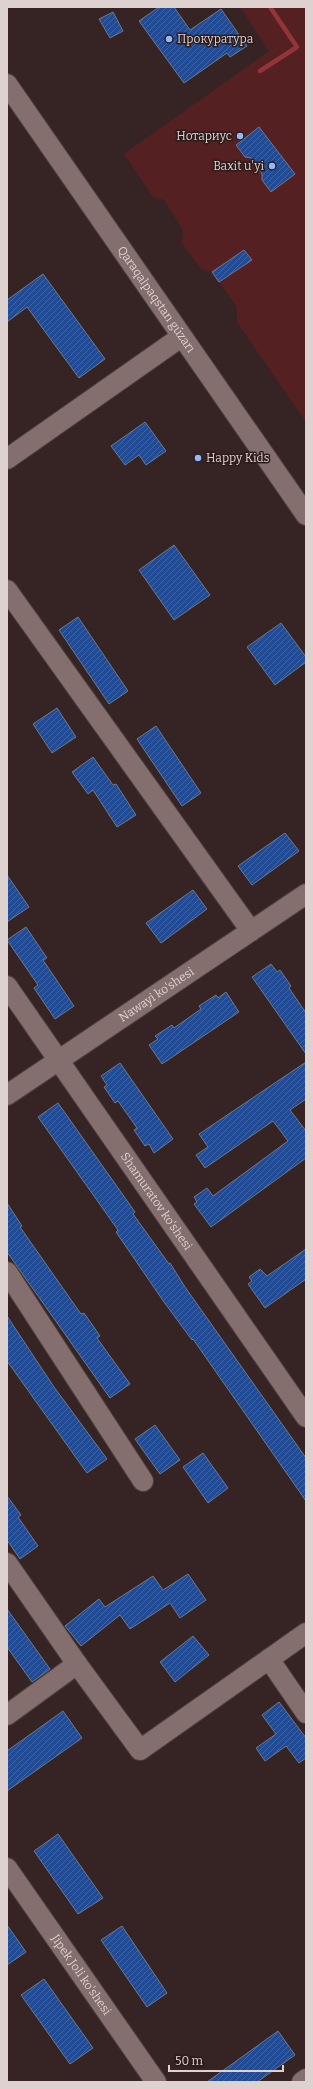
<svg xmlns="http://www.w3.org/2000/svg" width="313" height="2089" viewBox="0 0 313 2089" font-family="Bitter,serif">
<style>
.green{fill:#552022}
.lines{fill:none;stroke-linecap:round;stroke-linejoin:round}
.stream{stroke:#943439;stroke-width:4.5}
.building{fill:url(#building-hatch);stroke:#6e7888}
.minor-casing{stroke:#4f4040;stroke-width:22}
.minor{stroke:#846f6e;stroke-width:20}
.poi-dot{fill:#8fb8fd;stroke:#2c1b1a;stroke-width:1.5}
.labels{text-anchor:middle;stroke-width:3;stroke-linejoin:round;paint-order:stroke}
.poi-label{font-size:12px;fill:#ded2d1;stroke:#2c1b1a;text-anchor:start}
.street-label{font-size:12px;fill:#ded2d1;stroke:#2c1b1a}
</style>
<defs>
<pattern id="building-hatch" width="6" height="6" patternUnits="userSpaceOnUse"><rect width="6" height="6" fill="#214c95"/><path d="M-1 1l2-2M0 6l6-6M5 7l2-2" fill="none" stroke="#4165a3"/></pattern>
</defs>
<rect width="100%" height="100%" fill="#362424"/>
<path class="green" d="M240,7H306V422L237,322V307L212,272L201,269L182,243L183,230L164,200L153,197L124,154L269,51Z"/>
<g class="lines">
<path class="stream" d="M260,71L297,47L270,7"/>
</g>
<g class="building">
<path d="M159,7H174L190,30L221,9L247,46L230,57L227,53L184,83L139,21Z"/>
<path d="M113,12L123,31L110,38L99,19Z"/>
<path d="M259,127L295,174L271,192L262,180V174L251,158L245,157L236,145Z"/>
<path d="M244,250L252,260L219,282L212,272Z"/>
<path d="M43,274L105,359L79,378L27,307L7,322V300Z"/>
<path d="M145,422L166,451L146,465L139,455L125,465L111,446Z"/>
<path d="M174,545L210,595L174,620L139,570Z"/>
<path d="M78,617L128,691L109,704L59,630Z"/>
<path d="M281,623L306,657V662L275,685L247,647Z"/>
<path d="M57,708L76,737L52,753L33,724Z"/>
<path d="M156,726L201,793L182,806L137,739Z"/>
<path d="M93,757L113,785L116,784L136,815L117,827L93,790L88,794L72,772Z"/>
<path d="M285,833L299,851L252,885L238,866Z"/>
<path d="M7,875L29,907L7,922Z"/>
<path d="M193,890L207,909L161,943L146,923Z"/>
<path d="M26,927L47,958L43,960L74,1006L55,1019L34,988L38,985L7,940Z"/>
<path d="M271,964L277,972L280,970L291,986L289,988L306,1013V1054L252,977Z"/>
<path d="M226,992L239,1012L162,1064L149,1045L158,1039L155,1036L172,1025L174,1028L201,1009L199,1006L216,995L218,998Z"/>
<path d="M306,1062V1099L290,1110L306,1131V1158L211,1227L194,1204L197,1202L194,1197L207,1188L213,1196L288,1141L273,1121L205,1168L196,1155L208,1147L199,1134Z"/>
<path d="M120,1063L173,1139L154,1153L149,1144L145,1146L134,1130L137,1128L118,1101L115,1103L104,1087L107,1085L101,1076Z"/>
<path d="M58,1103L135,1212L133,1214L169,1264L170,1263L185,1287L306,1458V1501L193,1339L192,1340L164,1302L116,1232L118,1230L38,1117Z"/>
<path d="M7,1203L22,1226L20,1227L81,1314L84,1313L100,1336L97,1338L130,1384L110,1398L7,1252Z"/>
<path d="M306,1249V1279L265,1308L248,1284L252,1281L249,1277L260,1269L267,1276Z"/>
<path d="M7,1316L54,1387L107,1459L87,1473L7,1361Z"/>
<path d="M155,1425L180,1460L160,1474L135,1439Z"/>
<path d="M203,1453L228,1488L208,1503L183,1467Z"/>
<path d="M7,1496L21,1515L18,1517L38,1546L20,1559L7,1540Z"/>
<path d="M188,1574L206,1600L180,1618L170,1603L130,1629L120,1615L81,1646L65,1626L99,1599L105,1607L153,1576L163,1590Z"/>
<path d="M7,1609L50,1669L32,1682L7,1647Z"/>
<path d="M193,1636L209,1655L175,1682L160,1662Z"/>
<path d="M279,1702L306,1738V1758L299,1763L286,1746L265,1761L256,1748L276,1734L262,1715Z"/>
<path d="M63,1711L82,1738L7,1791V1751Z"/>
<path d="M58,1834L103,1898L78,1914L34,1851Z"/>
<path d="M7,1925L26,1952L7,1965Z"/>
<path d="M122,1926L167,1993L147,2007L101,1940Z"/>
<path d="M44,1979L93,2048L70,2064L21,1995Z"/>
<path d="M278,2031L295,2055L257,2082H207Z"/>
</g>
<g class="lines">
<g class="minor-casing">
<g id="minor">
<path id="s1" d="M7,84L306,515"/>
<path d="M7,459L181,337"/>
<path d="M7,590L251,931"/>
<path id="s2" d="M7,986L306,1417"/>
<path id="s3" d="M7,1095L306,894"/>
<path d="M7,1272L143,1481"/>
<path d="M7,1563L77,1664L140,1750L306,1633"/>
<path d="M269,1659L306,1713"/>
<path d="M7,1715L77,1664"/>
<path id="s4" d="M7,1868L156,2082"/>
<path d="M302,2082L306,2079"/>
</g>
</g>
<use href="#minor" class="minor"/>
</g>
<g class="poi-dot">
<circle cx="169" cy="39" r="4"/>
<circle cx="240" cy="136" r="4"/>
<circle cx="272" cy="166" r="4"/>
<circle cx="198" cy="458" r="4"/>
</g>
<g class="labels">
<g class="poi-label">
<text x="177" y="43">Прокуратура</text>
<text x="232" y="140" text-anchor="end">Нотариус</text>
<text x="264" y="170" text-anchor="end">Baxit u'yi</text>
<text x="206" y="462">Happy Kids</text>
</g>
<g class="street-label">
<text dy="4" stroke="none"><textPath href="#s1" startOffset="262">Qaraqalpaqstan gúzarı</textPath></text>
<text dy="4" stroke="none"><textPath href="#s3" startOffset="180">Nawayi ko'shesi</textPath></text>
<text dy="4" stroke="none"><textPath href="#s2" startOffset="262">Shamuratov ko'shesi</textPath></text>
<text dy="4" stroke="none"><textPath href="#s4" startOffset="130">Jipek Joli ko'shesi</textPath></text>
</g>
</g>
<rect width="313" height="2089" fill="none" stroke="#ded2d1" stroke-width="16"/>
<path d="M169 2065v6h114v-6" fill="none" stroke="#ded2d1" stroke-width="2"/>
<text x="175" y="2065" font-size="12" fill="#ded2d1" stroke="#2c1b1a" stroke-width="3" paint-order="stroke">50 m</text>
</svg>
